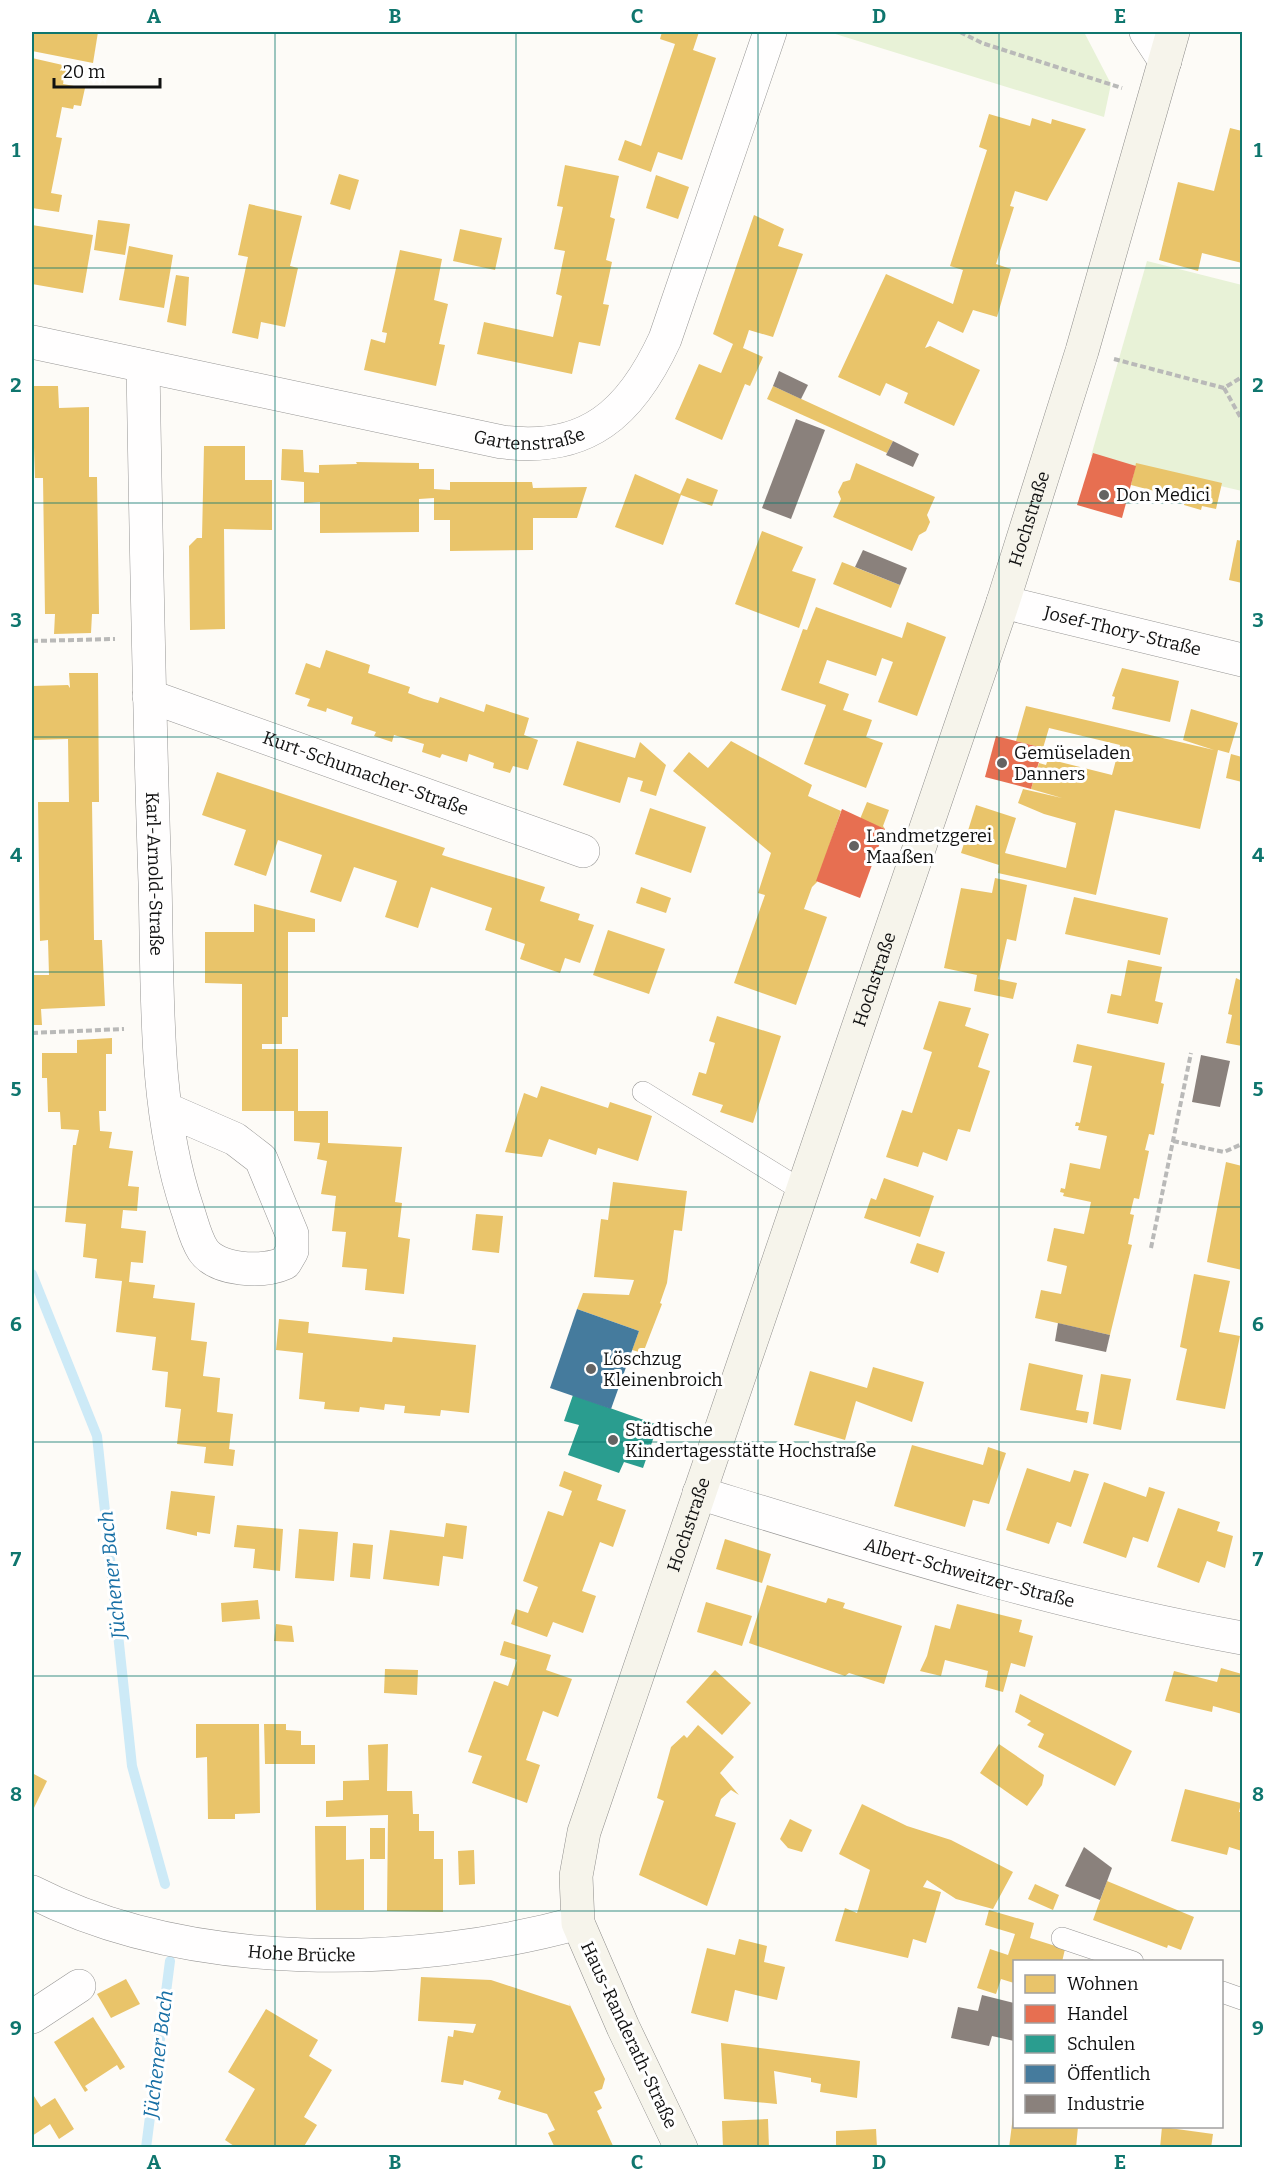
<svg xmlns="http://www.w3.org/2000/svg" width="1274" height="2179" viewBox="0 0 1274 2179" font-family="Bitter,serif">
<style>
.green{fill:#e8f2d7}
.homes{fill:#e9c46a}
.shops{fill:#e76f51}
.schools{fill:#2a9d8f}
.public{fill:#457b9d}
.industry{fill:#8a817c}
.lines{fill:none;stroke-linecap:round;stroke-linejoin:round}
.stream{stroke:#cdeaf7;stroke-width:10}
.lane-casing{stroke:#979695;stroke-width:22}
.street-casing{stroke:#979695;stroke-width:34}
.secondary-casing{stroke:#8e8d8b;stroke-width:34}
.path{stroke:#b9b9b8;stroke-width:4;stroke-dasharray:6 3;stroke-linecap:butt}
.lane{stroke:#fffefe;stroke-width:21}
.street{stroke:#fffefe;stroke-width:33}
.secondary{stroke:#f6f4eb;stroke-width:33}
.grid{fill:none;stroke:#0f766e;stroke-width:1.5;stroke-opacity:0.55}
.poi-dot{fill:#646362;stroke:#fff;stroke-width:2}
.labels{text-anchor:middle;stroke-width:6;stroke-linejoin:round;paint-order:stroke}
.street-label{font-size:18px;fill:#111;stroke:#fff}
.poi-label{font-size:18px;fill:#111;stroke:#fff;text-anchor:start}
.water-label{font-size:20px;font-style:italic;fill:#176fa5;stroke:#fff}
.neatline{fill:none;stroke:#0f766e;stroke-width:2}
.grid-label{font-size:20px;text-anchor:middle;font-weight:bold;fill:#0f766e}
</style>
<rect width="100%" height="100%" fill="#fdfbf7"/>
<g class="green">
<path d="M829,32H1084L1111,84L1104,117Z"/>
<path d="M1147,261L1242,285V491L1091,456Z"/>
</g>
<g class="homes">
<path d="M32,32H98L93,63L32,51Z"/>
<path d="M662,32H699L693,50L716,58L682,160L658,152L651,172L618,160L625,140L641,146L675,44L660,39Z"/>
<path d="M32,58L67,66L63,84L85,88L81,106L74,105L73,109L62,107L56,137L62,138L51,193L62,195L59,212L32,208Z"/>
<path d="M989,114L1030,126L1032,118L1051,124L1052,119L1086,129L1047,201L1015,191L1010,206L1014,207L996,264L1011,269L997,317L973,310L963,333L938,321L925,348L930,346L980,370L954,426L904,403L908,393L886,383L880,396L838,377L886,274L953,304L963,270L950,266L987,150L979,147Z"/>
<path d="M1230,128L1242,131V263L1202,253L1198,271L1159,260L1178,182L1214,191Z"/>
<path d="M565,165L619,176L610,217L615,219L606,260L612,262L603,304L609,305L600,346L579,342L572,374L477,354L484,322L553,337L562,296L556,294L565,251L554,249L563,207L557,206Z"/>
<path d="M339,174L359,180L350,210L330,204Z"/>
<path d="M656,175L689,187L678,219L646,208Z"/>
<path d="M249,204L302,216L290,266L298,268L285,327L261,322L258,339L232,333L248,257L238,255Z"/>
<path d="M754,215L784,229L778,246L803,254L773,337L749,330L743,348L763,357L750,386L745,384L722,440L675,419L699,364L721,373L733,344L713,334Z"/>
<path d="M98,220L130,224L125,255L94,250Z"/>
<path d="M32,225L93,235L83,293L32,284Z"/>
<path d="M460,229L502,238L495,270L453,261Z"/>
<path d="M129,246L173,255L164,308L119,300Z"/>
<path d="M400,250L442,259L434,300L448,304L439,344L445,345L436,386L364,370L371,339L385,343L387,333L382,332Z"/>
<path d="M176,275L189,277L186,326L167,322Z"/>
<path d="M32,386H58L59,408L89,407V477H97L99,614H92L91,633L54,634L55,614H45L43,478H35Z"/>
<path d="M773,386L893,441L887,453L767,399Z"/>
<path d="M204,446H245V480H272V530L224,529L225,629L190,630L189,546L197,538H202Z"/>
<path d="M282,449L303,450L304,472L319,473V465L357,464L356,462L419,463V469H434V489L450,490V482H532L533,488L587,487L577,518H533V550L450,551V520H434V498L419,499V532L320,533V502L304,503V482L281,480Z"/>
<path d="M856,463L935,497L927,515L930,522L926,531L919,535L912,551L833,517L841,499L838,492L843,482L850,480Z"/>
<path d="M1136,463L1222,483L1216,509L1202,506L1201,510L1184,505L1185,499L1131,485Z"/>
<path d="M635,474L680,494L687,478L718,490L712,506L681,495L663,545L615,527Z"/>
<path d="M762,531L803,547L792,571L816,579L799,628L735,604Z"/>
<path d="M1237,540L1242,541V583L1229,580Z"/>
<path d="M842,562L900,585L891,608L833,584Z"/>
<path d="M816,607L902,638L907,622L946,637L917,716L878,702L893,662L882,658L876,676L827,660L819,683L849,694L843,710L872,720L866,737L883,743L866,788L804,764L826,705L781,690L803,629L807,630Z"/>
<path d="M326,650L370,665L368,673L410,687L408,693L424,699L438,703L440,697L484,712L486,704L529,718L524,735L538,740L528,770L513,766L510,773L493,768L494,763L469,754L467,762L442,754L440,758L422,752L424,744L394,735L392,742L374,736L376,732L351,724L353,717L327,708L326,712L307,706L310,699L295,694L306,663L320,668Z"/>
<path d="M1122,668L1179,681L1170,722L1112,709L1115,697L1112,696Z"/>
<path d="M69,673H98L99,802H92L94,940H102L105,1006L41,1009L42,1025H32V975H49L48,940L40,941L38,802H69L68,739L32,740V686L68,685L70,688Z"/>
<path d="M1026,706L1214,750L1183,740L1191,709L1238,723L1229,753L1218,750L1200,829L1115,810L1096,895L998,873L999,865L961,853L976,805L1016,818L1005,853L1066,868L1076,823L1044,814L1018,803L1023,789L1062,798L1031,789L1039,763L1046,765L1048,759L1112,775L1120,745L1049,728L1043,748L1016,741Z"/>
<path d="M577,741L635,758L640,742L666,765L656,796L640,791L643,781L628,777L620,803L563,785Z"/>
<path d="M731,741L812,785L808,796L841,811L817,882L812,887L804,909L827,917L796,1005L734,983L765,895L758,893L771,853L673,771L689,752L708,768Z"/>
<path d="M1231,754L1242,757V782L1226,778Z"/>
<path d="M217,772L445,848L442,855L545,887L540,901L580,914L578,920L594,925L580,963L565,958L560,973L520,959L525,944L485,930L492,908L431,887L418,928L385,917L397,881L354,867L341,902L310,892L322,855L278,840L266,876L234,865L246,830L202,815Z"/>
<path d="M867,802L889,810L883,826L885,829L860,819Z"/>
<path d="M650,808L706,827L691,873L635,854Z"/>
<path d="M995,878L1027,885L1016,941L1007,939L998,979L1017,983L1013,999L974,991L977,975L944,968L961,888L992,893Z"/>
<path d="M641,887L671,898L666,913L636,903Z"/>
<path d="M1074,897L1168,918L1160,955L1065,934Z"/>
<path d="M254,904L315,919V932H288V1017H282V1044H262V1049H298V1111H328V1143L402,1147L395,1202L402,1203L398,1237L410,1239L404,1294L365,1290L367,1269L342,1267L346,1232L332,1231L336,1196L321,1194L327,1161L317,1159L320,1143L294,1141V1111H242V984L205,983V932H254Z"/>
<path d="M608,930L665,949L649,994L593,975Z"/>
<path d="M1128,960L1162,967L1155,1001L1163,1003L1158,1024L1107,1013L1111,994L1121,996Z"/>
<path d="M1242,973V1046L1226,1043L1232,1015L1228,1014L1236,978L1240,980Z"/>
<path d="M939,1001L971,1008L965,1026L989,1034L978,1067L990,1071L970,1132L958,1129L947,1161L923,1152L918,1167L886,1157L902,1110L912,1113L932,1052L923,1049Z"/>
<path d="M717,1016L781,1036L753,1123L720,1112L723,1105L692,1095L699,1072L706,1074L715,1043L709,1041Z"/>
<path d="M112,1038V1054H106V1111H99L100,1131L112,1132L109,1148L133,1151L128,1186L139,1187L137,1211L123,1210L121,1228L146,1231L143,1263L131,1262L129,1282L155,1285L153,1298L195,1303L191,1340L207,1342L203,1376L220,1378L217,1412L233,1414L229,1449L235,1450L233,1466L204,1463L206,1447L177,1444L181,1409L165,1407L168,1372L152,1370L156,1337L116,1332L122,1281L95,1278L97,1259L83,1257L86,1224L65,1222L73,1145H76L79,1130L61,1129L60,1112H48L47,1078H42V1053H77V1040Z"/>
<path d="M1077,1044L1165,1063L1161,1083L1164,1084L1154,1135L1149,1134L1145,1150L1149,1151L1139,1199L1134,1198L1130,1214L1134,1215L1128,1244L1132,1245L1110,1335L1035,1318L1041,1290L1061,1294L1067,1266L1047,1261L1054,1228L1084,1234L1091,1202L1063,1196L1064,1193L1060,1192L1061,1188L1065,1189L1070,1163L1100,1169L1107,1136L1078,1130L1079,1126H1075L1076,1122L1080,1123L1092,1066L1073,1062Z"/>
<path d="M541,1086L608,1108L610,1102L652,1116L638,1161L598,1148L596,1155L549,1139L542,1157L505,1152L524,1093L537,1098Z"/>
<path d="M1226,1162L1242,1166V1270L1207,1262Z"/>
<path d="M884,1178L934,1196L920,1237L864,1218L871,1198L876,1200Z"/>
<path d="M613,1182L687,1191L682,1231L674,1230L667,1283L660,1303L662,1304L643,1353L632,1350L639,1331L577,1309L583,1293L629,1295L634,1280L594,1277L601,1219L608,1220Z"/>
<path d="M476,1214L503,1216L499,1253L472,1250Z"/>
<path d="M917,1243L945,1252L938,1273L910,1263Z"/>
<path d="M1194,1274L1230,1281L1219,1332L1240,1336L1225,1409L1176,1400L1187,1349L1180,1347Z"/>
<path d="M279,1319L309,1322L308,1333L392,1342L393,1337L476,1345L469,1413L441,1410L440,1416L404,1413L405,1406L385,1404L384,1410L360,1407L359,1412L324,1409L325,1402L299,1399L303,1353L276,1350Z"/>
<path d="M1029,1363L1083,1375L1076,1410L1089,1412L1087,1423L1020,1410Z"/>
<path d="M873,1367L924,1382L912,1422L856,1401L845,1440L794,1425L810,1371L867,1388Z"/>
<path d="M1101,1374L1131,1379L1121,1430L1093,1424Z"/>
<path d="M912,1445L983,1465L988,1447L1006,1453L989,1504L973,1500L965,1527L894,1506Z"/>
<path d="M1027,1468L1070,1482L1074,1470L1089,1474L1071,1527L1057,1522L1049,1544L1006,1530Z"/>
<path d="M564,1471L602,1485L597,1500L626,1510L613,1547L600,1542L582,1591L596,1596L583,1633L553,1622L547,1637L511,1624L516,1609L528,1613L538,1587L523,1581L548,1511L563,1516L572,1491L559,1486Z"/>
<path d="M1104,1482L1146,1497L1149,1487L1165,1492L1148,1542L1133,1537L1126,1558L1083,1543Z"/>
<path d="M171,1491L215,1496L210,1534L197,1532V1536L166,1529Z"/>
<path d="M1178,1508L1220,1522L1217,1531L1233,1536L1225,1568L1207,1561L1199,1583L1157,1567Z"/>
<path d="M446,1523L467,1526L463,1559L443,1556L439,1586L383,1579L390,1530L444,1537Z"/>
<path d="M237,1525L283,1529L280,1571L253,1568L255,1549L234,1547Z"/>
<path d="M299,1529L338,1532L334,1581L295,1578Z"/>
<path d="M725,1539L771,1554L762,1583L716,1569Z"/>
<path d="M353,1543L373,1545L370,1579L350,1577Z"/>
<path d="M767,1585L826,1603L828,1598L845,1603L843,1608L902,1626L884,1684L849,1673L845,1676L749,1643Z"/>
<path d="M258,1600L260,1619L222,1622L221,1603Z"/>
<path d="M706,1602L752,1616L742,1646L697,1632Z"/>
<path d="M957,1604L1022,1620L1019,1632L1033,1636L1025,1667L1011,1663L1003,1692L985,1687L988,1671L945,1660L941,1676L920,1671L927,1656L935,1625L950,1629Z"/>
<path d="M276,1624L292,1626L294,1642L274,1641Z"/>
<path d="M504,1641L551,1655L546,1670L572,1679L558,1717L543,1711L526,1760L540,1765L527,1803L472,1783L482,1756L468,1752L481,1717L494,1681L508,1686L517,1660L500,1655Z"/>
<path d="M1221,1668L1242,1674V1714L1213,1706L1212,1712L1165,1701L1174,1671L1217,1682Z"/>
<path d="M385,1669L418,1670L417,1695L384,1693Z"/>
<path d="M715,1670L751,1703L722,1735L686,1702Z"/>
<path d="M1020,1694L1132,1751L1115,1786L1038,1747L1044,1734L1027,1725L1031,1721L1015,1712Z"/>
<path d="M196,1724H259L260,1813L235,1814V1819H208L207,1757L196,1758Z"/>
<path d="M264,1724H286V1730L301,1731V1745H315V1764H265Z"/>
<path d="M698,1725L734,1757L720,1773L739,1795L731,1790L721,1799L715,1816L736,1823L707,1906L639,1875L664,1801L657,1798L671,1747L684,1735L687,1738Z"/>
<path d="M388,1744L387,1791H412L413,1814H419V1831H434V1859H443V1912L387,1911L388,1815L326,1817V1801L343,1800V1781L369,1780L368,1745Z"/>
<path d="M999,1744L1044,1775L1042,1785L1027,1806L980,1773Z"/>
<path d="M32,1773L47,1781L32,1812Z"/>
<path d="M1185,1789L1241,1803L1239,1812H1242V1851L1229,1847L1227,1855L1171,1841Z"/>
<path d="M862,1804L907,1826L951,1840L1013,1872L993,1909L956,1899L927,1880L923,1887L941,1892L926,1943L913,1939L908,1958L835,1941L845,1908L857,1913L870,1870L839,1854Z"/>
<path d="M790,1819L812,1830L802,1852L788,1848L780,1839Z"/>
<path d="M315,1826H346V1860L364,1859V1910H316Z"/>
<rect x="370" y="1828" width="15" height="31"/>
<path d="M474,1850L475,1884L459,1885L458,1851Z"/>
<path d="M1107,1881L1194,1917L1181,1950L1168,1945L1167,1948L1093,1920Z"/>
<path d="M1035,1884L1059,1895L1053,1910L1028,1899Z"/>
<path d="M989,1910L1034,1923L1030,1938L1065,1949L1062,1962H1014V1983L1001,1979L996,1994L977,1988L990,1949L1008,1955L1015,1934L985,1925Z"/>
<path d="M739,1939L767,1946L764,1962L785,1967L777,2000L735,1990L728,2022L691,2013L707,1948L735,1955Z"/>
<path d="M421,1977L491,1980L570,2006L569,2003L605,2079L602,2089L594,2092L602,2108L597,2111L614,2148H555L548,2133L555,2130L547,2114L498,2099L501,2091L464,2080L463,2085L441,2082L448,2036L453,2037L454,2030L473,2033L476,2024L418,2021Z"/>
<path d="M126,1979L140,2004L111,2018L97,1994Z"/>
<path d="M266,2009L318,2040L309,2056L332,2070L304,2117L317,2125L303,2148H237L225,2140L255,2089L228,2072Z"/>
<path d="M93,2017L125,2067L120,2070L117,2065L85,2086L88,2090L85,2092L54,2042Z"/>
<path d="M721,2043L860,2061L857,2098L820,2092L821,2084L811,2082V2078L774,2071L777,2104L724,2099Z"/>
<path d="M32,2093L41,2107L55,2098L74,2129L59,2139L50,2124L32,2136Z"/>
<path d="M1013,2116L1014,2127H1078L1076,2148H1009Z"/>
<path d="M768,2119L769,2148H723L722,2121Z"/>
<path d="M1162,2127L1213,2134L1211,2148H1160Z"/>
<path d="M876,2129L877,2148H836V2131Z"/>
</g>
<g class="shops">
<path d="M1093,453L1136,466L1122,518L1077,505Z"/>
<path d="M996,736L1043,748L1031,789L985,777Z"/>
<path d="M842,809L885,829L860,898L816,881Z"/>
</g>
<path class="schools" d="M573,1395L658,1425L643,1468L624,1462L619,1473L568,1455L579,1425L564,1421Z"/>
<path class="public" d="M577,1309L639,1331L611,1409L550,1388Z"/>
<g class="industry">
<path d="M779,371L808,385L801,399L773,386Z"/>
<path d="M796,419L825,430L791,519L762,508Z"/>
<path d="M893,441L919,454L913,467L886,455Z"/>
<path d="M863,550L907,568L900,585L855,567Z"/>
<path d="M1201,1055L1230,1061L1220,1107L1192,1102Z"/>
<path d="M1058,1323L1110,1335L1106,1352L1055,1341Z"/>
<path d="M1084,1847L1112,1868L1100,1900L1065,1886Z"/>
<path d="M982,1995L1014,2003V2041L992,2036L989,2046L951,2038L958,2007L978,2011Z"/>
</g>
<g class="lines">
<g class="stream">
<path d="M32,1274L97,1436L132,1766L165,1884"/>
<path d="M146,2148L170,1961"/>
</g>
<g class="lane-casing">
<g id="lane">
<path d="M643,1092L803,1191"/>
<path d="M1062,1938L1133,1962"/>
<path d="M1222,1992L1242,1999"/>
</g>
</g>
<g class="street-casing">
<g id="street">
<path d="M1146,32L1165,61"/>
<path id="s1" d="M32,342L502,442C587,453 631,413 665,339L770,32"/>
<path id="s2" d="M143,366C146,538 149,710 155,882C158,988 153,1107 187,1208C192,1222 195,1238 203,1250C217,1271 263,1273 285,1263L292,1251V1234L261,1159L235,1139L166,1109"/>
<path id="s3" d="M1003,602L1242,660"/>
<path id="s4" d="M149,696L583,851"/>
<path id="s5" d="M699,1493C878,1548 1058,1605 1242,1638"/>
<path id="s6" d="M32,1892C189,1972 411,1969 578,1923"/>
<path d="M32,2017L79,1986"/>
</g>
</g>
<g class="secondary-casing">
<g id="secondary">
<path id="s7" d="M681,2148L623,2027L578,1923L576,1876L584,1832L1003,602L1082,351L1173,32"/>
</g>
</g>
<g class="path">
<path d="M960,32L982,43L1122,88"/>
<path d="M1114,359L1224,388L1242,377"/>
<path d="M1224,388L1242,420"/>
<path d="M32,641L115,639"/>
<path d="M32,1033L124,1029"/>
<path d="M1173,1141L1224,1152L1242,1144"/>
<path d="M1151,1248L1191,1053"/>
</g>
<use href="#lane" class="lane"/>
<use href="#street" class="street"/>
<use href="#secondary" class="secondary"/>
</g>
<path class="grid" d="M275,32V2148M516,32V2148M758,32V2148M999,32V2148M32,268H1242M32,503H1242M32,737H1242M32,972H1242M32,1207H1242M32,1442H1242M32,1676H1242M32,1911H1242"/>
<g class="poi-dot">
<circle cx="1104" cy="495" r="6"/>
<circle cx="1002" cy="763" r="6"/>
<circle cx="854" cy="846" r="6"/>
<circle cx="591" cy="1369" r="6"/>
<circle cx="613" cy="1440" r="6"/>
</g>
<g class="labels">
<g class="street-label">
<text dy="6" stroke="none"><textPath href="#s1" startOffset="508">Gartenstraße</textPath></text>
<text dy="6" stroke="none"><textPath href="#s7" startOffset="1726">Hochstraße</textPath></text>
<text dy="6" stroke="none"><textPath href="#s3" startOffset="123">Josef-Thory-Straße</textPath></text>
<text dy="6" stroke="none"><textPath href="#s4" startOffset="230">Kurt-Schumacher-Straße</textPath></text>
<text dy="6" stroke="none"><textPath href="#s2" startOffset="508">Karl-Arnold-Straße</textPath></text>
<text dy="6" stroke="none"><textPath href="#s7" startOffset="1240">Hochstraße</textPath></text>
<text dy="6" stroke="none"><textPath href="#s7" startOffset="664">Hochstraße</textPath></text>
<text dy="6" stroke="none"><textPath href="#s5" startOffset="282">Albert-Schweitzer-Straße</textPath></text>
<text dy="6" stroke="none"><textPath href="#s6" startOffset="279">Hohe Brücke</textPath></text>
<text transform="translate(629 2035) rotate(65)" y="6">Haus-Randerath-Straße</text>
</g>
<g class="poi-label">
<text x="1116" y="501">Don Medici</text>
<text x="1014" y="759">Gemüseladen<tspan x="1014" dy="21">Danners</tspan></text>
<text x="866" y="842">Landmetzgerei<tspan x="866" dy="21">Maaßen</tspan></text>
<text x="603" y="1365">Löschzug<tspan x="603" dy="21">Kleinenbroich</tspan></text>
<text x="625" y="1436">Städtische<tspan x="625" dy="21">Kindertagesstätte Hochstraße</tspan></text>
</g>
<g class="water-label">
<text transform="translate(112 1575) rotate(-96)" y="7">Jüchener Bach</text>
<text transform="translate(158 2054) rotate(-83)" y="7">Jüchener Bach</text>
</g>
</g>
<rect width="1274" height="2179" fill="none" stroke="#ffffff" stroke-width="66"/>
<rect x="1013" y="1960" width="210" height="168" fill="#ffffff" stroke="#a0a0a0" stroke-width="1.5"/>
<rect x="1025" y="1975" width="30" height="18" fill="#e9c46a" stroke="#a0a0a0" stroke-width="1.5"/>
<text x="1067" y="1990" font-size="18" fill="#111111">Wohnen</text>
<rect x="1025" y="2005" width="30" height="18" fill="#e76f51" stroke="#a0a0a0" stroke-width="1.5"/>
<text x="1067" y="2020" font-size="18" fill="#111111">Handel</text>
<rect x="1025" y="2035" width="30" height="18" fill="#2a9d8f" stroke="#a0a0a0" stroke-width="1.5"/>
<text x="1067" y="2050" font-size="18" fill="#111111">Schulen</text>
<rect x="1025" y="2065" width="30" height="18" fill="#457b9d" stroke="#a0a0a0" stroke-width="1.5"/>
<text x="1067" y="2080" font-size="18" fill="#111111">Öffentlich</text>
<rect x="1025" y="2095" width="30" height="18" fill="#8a817c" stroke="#a0a0a0" stroke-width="1.5"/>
<text x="1067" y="2110" font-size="18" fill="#111111">Industrie</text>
<path d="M54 78v9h106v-9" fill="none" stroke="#111111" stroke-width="3"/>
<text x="63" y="78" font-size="18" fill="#111111" stroke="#ffffff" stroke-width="4.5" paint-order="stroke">20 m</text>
<rect x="33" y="33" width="1208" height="2113" class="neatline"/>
<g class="grid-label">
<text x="154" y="23">A</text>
<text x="395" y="23">B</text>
<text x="637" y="23">C</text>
<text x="879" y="23">D</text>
<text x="1120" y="23">E</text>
<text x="16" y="157">1</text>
<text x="1258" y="157">1</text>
<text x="16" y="392">2</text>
<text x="1258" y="392">2</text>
<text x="16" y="627">3</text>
<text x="1258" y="627">3</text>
<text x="16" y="862">4</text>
<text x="1258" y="862">4</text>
<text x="16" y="1096">5</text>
<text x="1258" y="1096">5</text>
<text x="16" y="1331">6</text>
<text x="1258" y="1331">6</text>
<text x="16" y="1566">7</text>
<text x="1258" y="1566">7</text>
<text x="16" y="1801">8</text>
<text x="1258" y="1801">8</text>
<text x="16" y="2035">9</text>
<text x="1258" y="2035">9</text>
<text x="154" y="2169">A</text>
<text x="395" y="2169">B</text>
<text x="637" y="2169">C</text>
<text x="879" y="2169">D</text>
<text x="1120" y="2169">E</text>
</g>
</svg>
